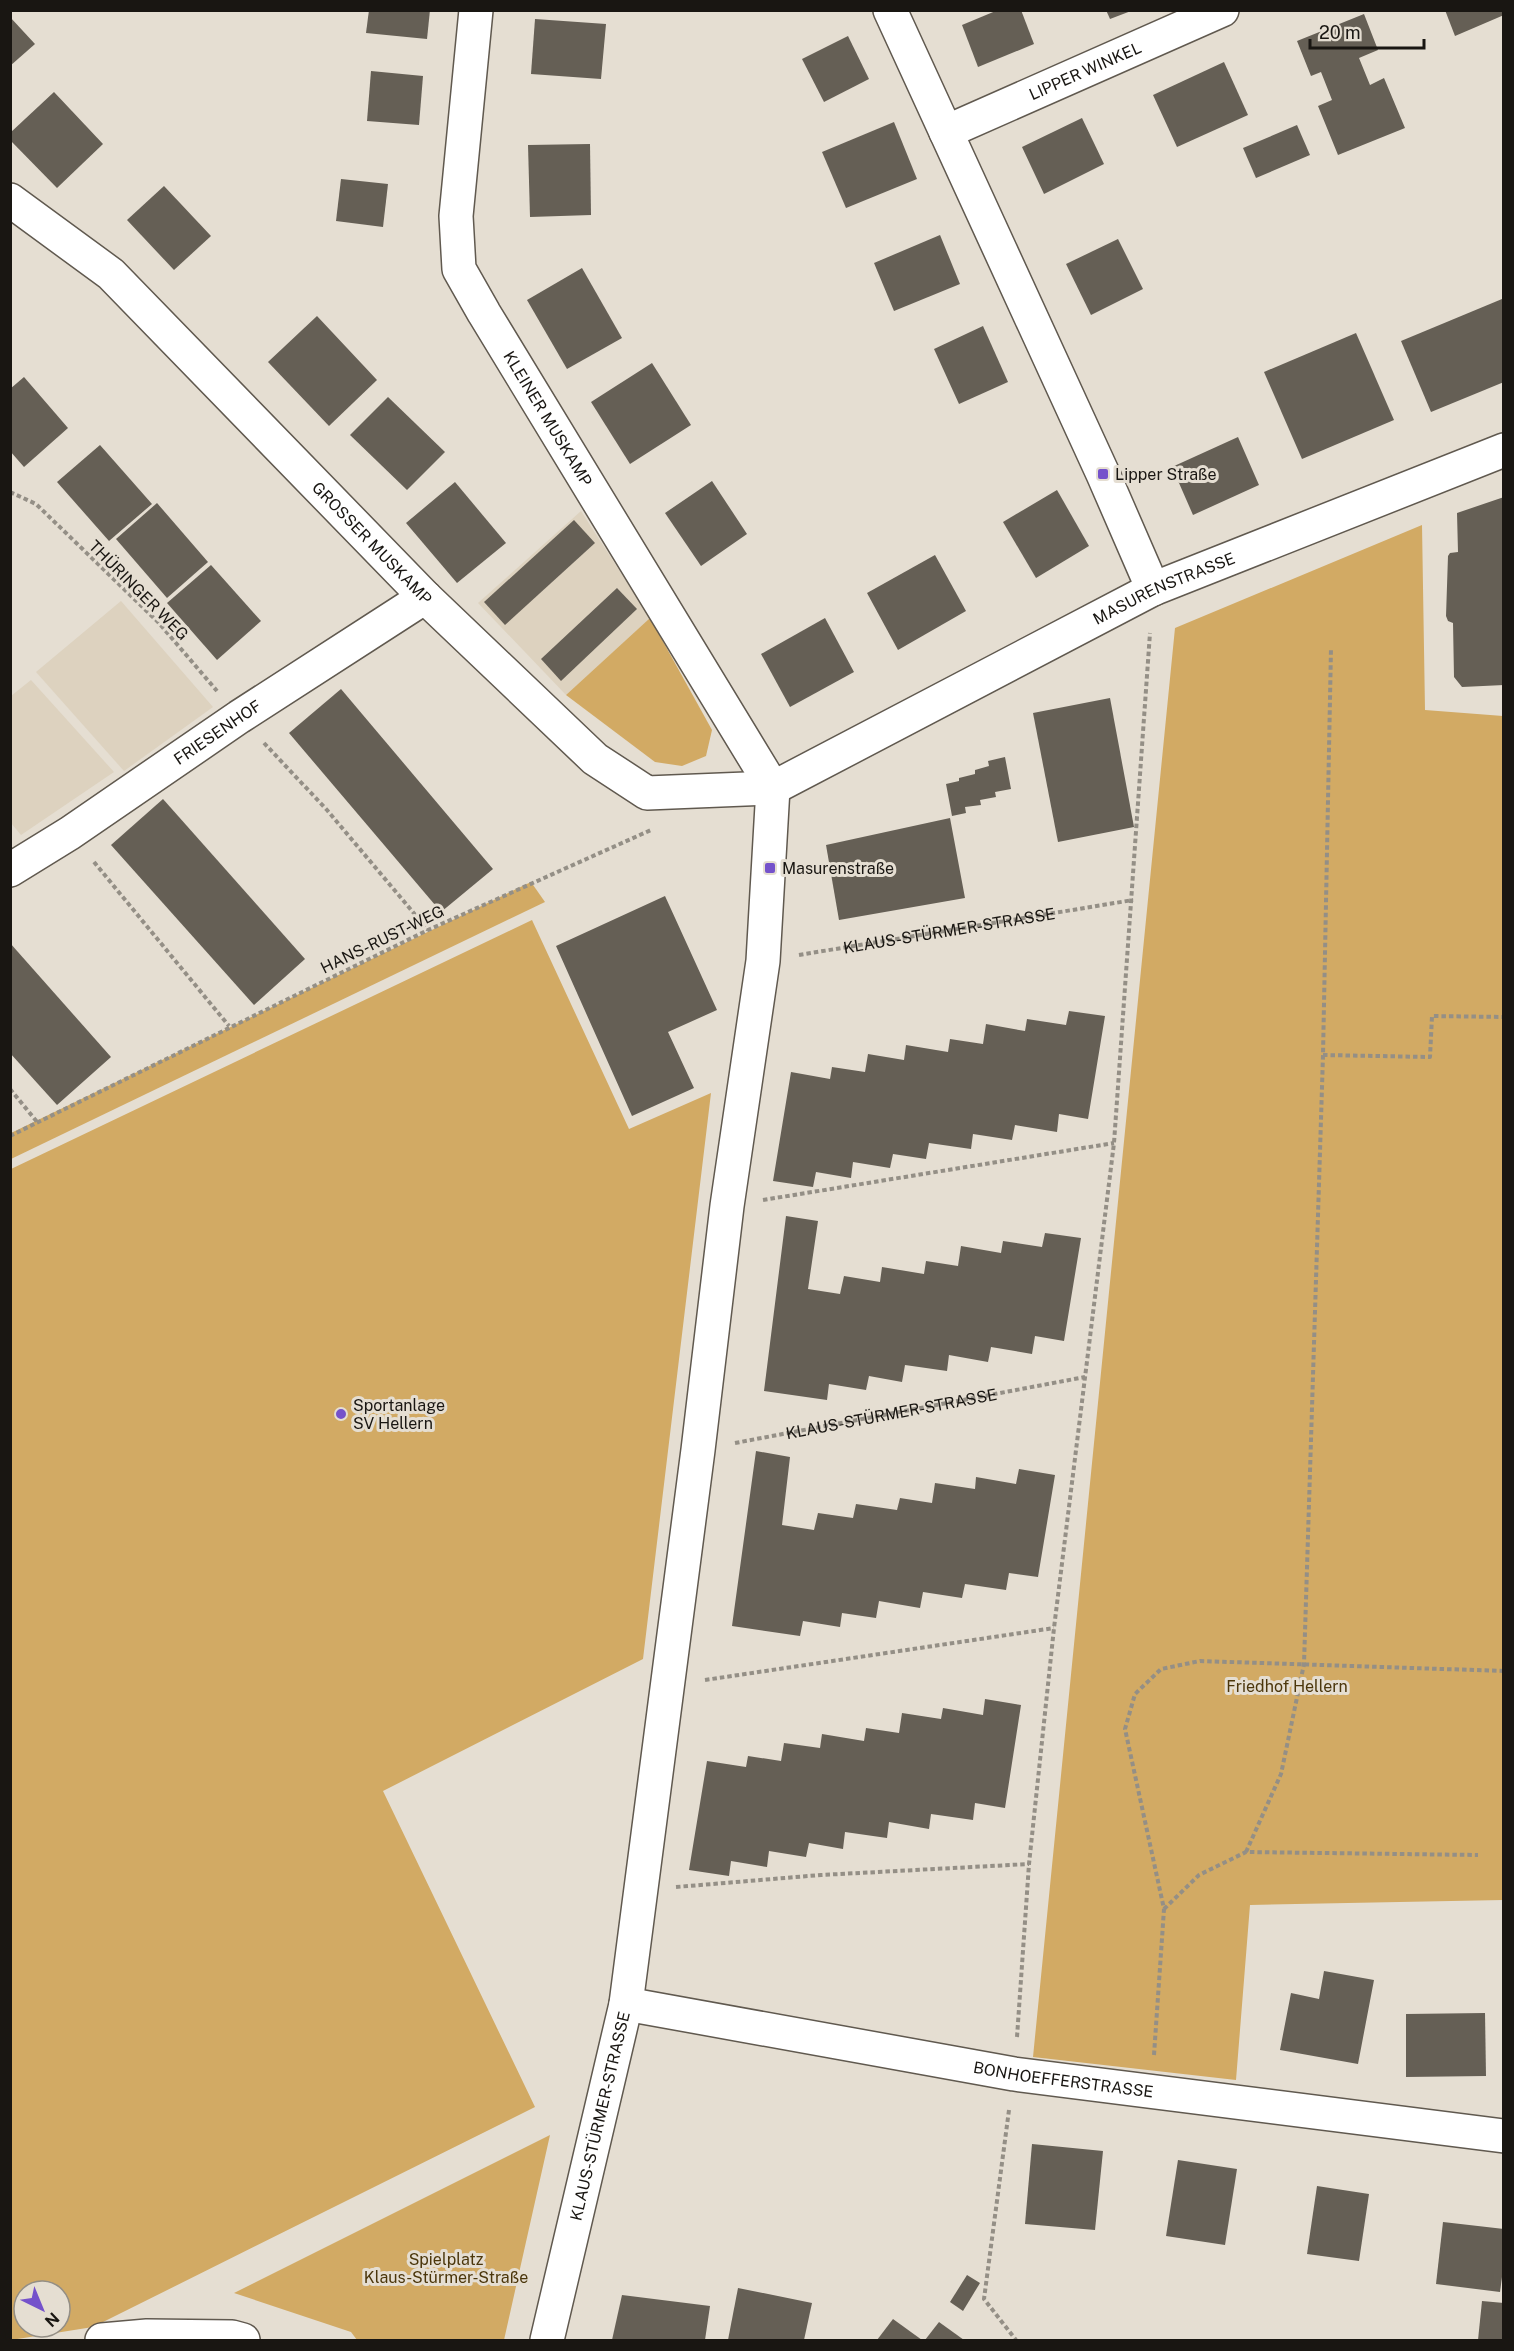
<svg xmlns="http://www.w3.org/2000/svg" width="1514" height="2351" viewBox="0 0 1514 2351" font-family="'Public Sans',sans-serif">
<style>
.built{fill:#ddd2bf}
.green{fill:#d2aa64;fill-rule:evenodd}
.building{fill:#655f55}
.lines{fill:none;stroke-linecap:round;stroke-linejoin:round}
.minor-casing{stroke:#60594f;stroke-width:36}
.path{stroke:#948f86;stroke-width:4;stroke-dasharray:4.5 3;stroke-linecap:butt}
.minor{stroke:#fff;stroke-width:33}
.poi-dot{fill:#7552cb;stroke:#e5ded2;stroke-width:2}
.labels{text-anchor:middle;stroke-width:6;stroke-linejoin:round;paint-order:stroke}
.street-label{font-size:16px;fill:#191612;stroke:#e5ded2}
.poi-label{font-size:16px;fill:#191612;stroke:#e5ded2;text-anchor:start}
.park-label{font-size:16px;fill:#4b360b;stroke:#e5ded2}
</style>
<rect width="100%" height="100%" fill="#e5ded2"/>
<g class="built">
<path d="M581,511L650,618L566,695L478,603Z"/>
<path d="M121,601L213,707L124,771L36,672Z"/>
<path d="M31,680L114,772L21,835L11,823V696Z"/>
</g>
<g class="green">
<path d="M1422,525L1425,710L1503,716V1900L1250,1905L1236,2080L1033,2057L1175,628Z"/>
<path d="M650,618L712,730L706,756L682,766L655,762L566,695Z"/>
<path d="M531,882L545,902L11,1159V1133Z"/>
<path d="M532,920L629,1129L711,1093L643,1659L383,1791L535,2107L93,2327L11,2340V1169ZM24,2291H60V2327H24Z"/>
<path d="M550,2135L504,2340H357L351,2332L234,2293Z"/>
</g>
<g class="building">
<path d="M369,10H430L427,39L366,33Z"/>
<path d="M998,10H1021L1034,44L978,67L962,25Z"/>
<path d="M1106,10H1131V11L1110,19Z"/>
<path d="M1445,10H1504V15L1455,36Z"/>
<path d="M1364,14L1378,50L1359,58L1370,85L1384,78L1405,128L1338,155L1318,106L1332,100L1321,72L1311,76L1297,41Z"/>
<path d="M10,17L35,44L10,66Z"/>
<path d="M535,19L606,24L601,79L531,74Z"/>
<path d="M848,36L869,79L824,102L802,59Z"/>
<path d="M1224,62L1248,115L1177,147L1153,95Z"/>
<path d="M371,71L423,76L419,125L367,121Z"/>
<path d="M54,92L103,144L57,188L10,140V133Z"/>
<path d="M1082,118L1104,164L1044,194L1022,147Z"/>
<path d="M894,122L917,179L846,208L822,152Z"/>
<path d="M1297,125L1310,155L1256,178L1243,148Z"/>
<path d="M590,144L591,215L530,217L528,145Z"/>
<path d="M341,179L388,184L383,227L336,221Z"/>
<path d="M164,186L211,236L174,270L127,220Z"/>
<path d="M940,235L960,284L894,311L874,263Z"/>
<path d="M1118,239L1143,289L1091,315L1066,264Z"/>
<path d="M582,268L622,338L567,369L527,300Z"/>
<path d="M1502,299L1504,382L1431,412L1401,341Z"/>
<path d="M317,316L377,380L329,426L268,362Z"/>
<path d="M983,326L1008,382L959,404L934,349Z"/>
<path d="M1356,333L1394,420L1302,459L1264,372Z"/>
<path d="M652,363L691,425L630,464L591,402Z"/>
<path d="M24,377L68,428L24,467L10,451V389Z"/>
<path d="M388,397L445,452L407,490L350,435Z"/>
<path d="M1238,437L1259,485L1193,515L1172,467Z"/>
<path d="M100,445L152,504L109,541L57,482Z"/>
<path d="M712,481L747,534L701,566L665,513Z"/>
<path d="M455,482L506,543L457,583L406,523Z"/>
<path d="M1057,490L1089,546L1036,578L1003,522Z"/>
<path d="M1504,497V685L1462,687L1454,677L1453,623L1448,621L1446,616L1448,556L1450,553L1458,552L1457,513Z"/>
<path d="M157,503L208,562L167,598L116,539Z"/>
<path d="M574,520L595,543L505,625L484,602Z"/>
<path d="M935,555L966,611L898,650L867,593Z"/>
<path d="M211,565L261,621L217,660L167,603Z"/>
<path d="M617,588L637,609L561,681L541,659Z"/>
<path d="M825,618L854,672L790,707L761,654Z"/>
<path d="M341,689L493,869L441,912L289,733Z"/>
<path d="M1110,698L1134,827L1058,842L1033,713Z"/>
<path d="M1005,757L1011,789L995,792L996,797L980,800L981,805L965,807L966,813L952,816L946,784L959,781V778L975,774V770L989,766L988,761Z"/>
<path d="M163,799L305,959L254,1005L111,845Z"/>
<path d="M950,818L965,898L839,920L826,845Z"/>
<path d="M665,896L717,1010L668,1032L694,1088L632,1116L556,946Z"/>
<path d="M10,943L111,1057L57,1105L10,1053Z"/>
<path d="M1069,1011L1105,1016L1088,1119L1059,1114L1057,1132L1015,1125L1012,1140L973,1134L971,1149L929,1143L926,1159L893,1154L890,1168L853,1162L851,1178L816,1172L813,1187L773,1181L791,1072L830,1079L832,1067L865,1072L868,1054L904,1060L906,1045L948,1052L950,1039L983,1044L986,1024L1025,1031L1027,1019L1066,1025Z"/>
<path d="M786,1216L818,1221L808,1289L840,1294L844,1276L880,1282L882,1267L924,1274L926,1261L958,1266L961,1246L1001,1253L1003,1241L1042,1247L1045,1233L1081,1238L1064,1341L1035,1336L1032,1354L991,1347L988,1362L949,1355L947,1371L905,1365L902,1382L869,1376L866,1390L829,1384L827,1400L764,1391Z"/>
<path d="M756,1451L790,1457L782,1525L814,1530L818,1513L853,1518L856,1504L897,1510L900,1498L932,1503L935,1483L975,1489L976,1477L1016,1484L1019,1469L1055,1475L1038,1577L1009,1573L1006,1590L965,1584L962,1598L923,1592L920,1608L879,1601L876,1618L842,1613L840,1627L803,1621L800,1636L732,1626Z"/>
<path d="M985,1699L1021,1705L1005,1808L975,1803L973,1820L931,1814L929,1829L889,1822L887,1838L845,1832L843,1849L809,1843L806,1857L769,1851L767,1867L731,1861L729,1876L689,1870L707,1761L746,1767L748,1756L781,1761L784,1743L820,1748L822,1734L864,1741L866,1728L899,1733L902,1713L941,1719L943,1708L983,1715Z"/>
<path d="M1324,1971L1374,1980L1358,2064L1280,2050L1291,1993L1319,1999Z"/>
<path d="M1485,2013L1486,2076L1406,2077V2014Z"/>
<path d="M1032,2144L1103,2151L1095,2230L1025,2224Z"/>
<path d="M1178,2160L1237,2169L1225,2245L1166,2236Z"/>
<path d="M1317,2186L1369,2194L1359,2261L1307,2254Z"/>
<path d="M1443,2222L1504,2229V2262L1500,2292L1436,2284Z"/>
<path d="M967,2275L980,2283L963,2311L950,2302Z"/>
<path d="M738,2288L812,2303L804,2340H728Z"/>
<path d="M622,2295L710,2306L705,2340H612Z"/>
<path d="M1482,2301L1504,2303V2340H1478Z"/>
<path d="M893,2319L922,2340H877Z"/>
<path d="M939,2322L964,2340H925Z"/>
</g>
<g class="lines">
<g class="minor-casing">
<g id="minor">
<path id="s3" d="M476,10L456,216L459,269L484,313L773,788"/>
<path d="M890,10L1103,474L1153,589"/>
<path id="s4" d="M946,132L1222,10"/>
<path id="s5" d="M10,200L111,274L425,597L595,759L647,793L773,788L1153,589L1504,450"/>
<path id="s6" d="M10,870L70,833L239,717L425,597"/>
<path id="s7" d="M626,2004L1014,2074L1504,2136"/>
<path d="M102,2340L147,2336L232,2337L243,2340"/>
<path id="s8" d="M547,2340L626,2004L698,1450L727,1206L763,961L773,788"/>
</g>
</g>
<g class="path">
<path d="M10,492L36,504L158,622L217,691"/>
<path d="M264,743L327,810L428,930"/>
<path d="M94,862L229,1026"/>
<path id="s1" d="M799,955L1133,900"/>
<path d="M1323,1055L1430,1057L1432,1016L1504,1017"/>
<path d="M10,1089L38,1123"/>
<path d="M10,1136L428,930L651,830"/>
<path d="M763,1200L1114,1143"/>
<path id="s2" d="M735,1443L1085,1377"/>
<path d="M705,1680L1054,1628"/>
<path d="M1246,1852L1281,1774L1304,1664L1323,1055L1331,648"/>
<path d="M676,1887L821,1875L1029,1864"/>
<path d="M1164,1909L1199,1875L1246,1852L1478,1855"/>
<path d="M1017,2037L1029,1864L1054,1628L1114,1143L1150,633"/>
<path d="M1154,2055L1164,1909L1125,1729L1135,1694L1161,1669L1200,1661L1504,1671"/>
<path d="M1009,2110L984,2299L1016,2340"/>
</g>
<use href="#minor" class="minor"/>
</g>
<g class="poi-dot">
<rect x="1097" y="468" width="12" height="12" rx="3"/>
<rect x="764" y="862" width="12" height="12" rx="3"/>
<circle cx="341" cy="1414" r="6"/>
</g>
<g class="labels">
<g class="street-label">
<text dy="6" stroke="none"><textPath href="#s4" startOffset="152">LIPPER WINKEL</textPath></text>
<text dy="6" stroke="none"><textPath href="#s3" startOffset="434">KLEINER MUSKAMP</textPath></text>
<text dy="6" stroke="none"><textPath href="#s5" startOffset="500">GROSSER MUSKAMP</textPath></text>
<text dy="6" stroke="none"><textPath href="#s5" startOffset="1438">MASURENSTRASSE</textPath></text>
<text transform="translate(139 590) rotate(45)" y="6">THÜRINGER WEG</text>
<text dy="6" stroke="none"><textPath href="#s6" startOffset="249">FRIESENHOF</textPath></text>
<text dy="6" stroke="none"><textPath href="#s1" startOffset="152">KLAUS-STÜRMER-STRASSE</textPath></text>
<text transform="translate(382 939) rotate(-26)" y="6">HANS-RUST-WEG</text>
<text dy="6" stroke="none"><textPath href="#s2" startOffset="159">KLAUS-STÜRMER-STRASSE</textPath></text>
<text dy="6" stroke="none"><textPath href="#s7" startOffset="444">BONHOEFFERSTRASSE</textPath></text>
<text dy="6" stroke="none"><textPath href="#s8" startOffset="230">KLAUS-STÜRMER-STRASSE</textPath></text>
</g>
<g class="poi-label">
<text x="1115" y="480">Lipper Straße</text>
<text x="782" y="874">Masurenstraße</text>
<text x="353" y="1411">Sportanlage<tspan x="353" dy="18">SV Hellern</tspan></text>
</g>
<g class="park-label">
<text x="1287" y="1692">Friedhof Hellern</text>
<text x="446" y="2265">Spielplatz<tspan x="446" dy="18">Klaus-Stürmer-Straße</tspan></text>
</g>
</g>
<rect width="1514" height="2351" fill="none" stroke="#191612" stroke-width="24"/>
<g transform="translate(42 2309) rotate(137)"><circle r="28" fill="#e5ded2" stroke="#938e85" stroke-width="1.5"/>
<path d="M0-4.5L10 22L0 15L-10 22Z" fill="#7552cb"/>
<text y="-9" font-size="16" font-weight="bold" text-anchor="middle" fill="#191612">N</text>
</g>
<path d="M1310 39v9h114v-9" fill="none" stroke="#191612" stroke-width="3"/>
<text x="1319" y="39" font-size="18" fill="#191612" stroke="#e5ded2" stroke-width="4.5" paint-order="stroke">20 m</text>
</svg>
